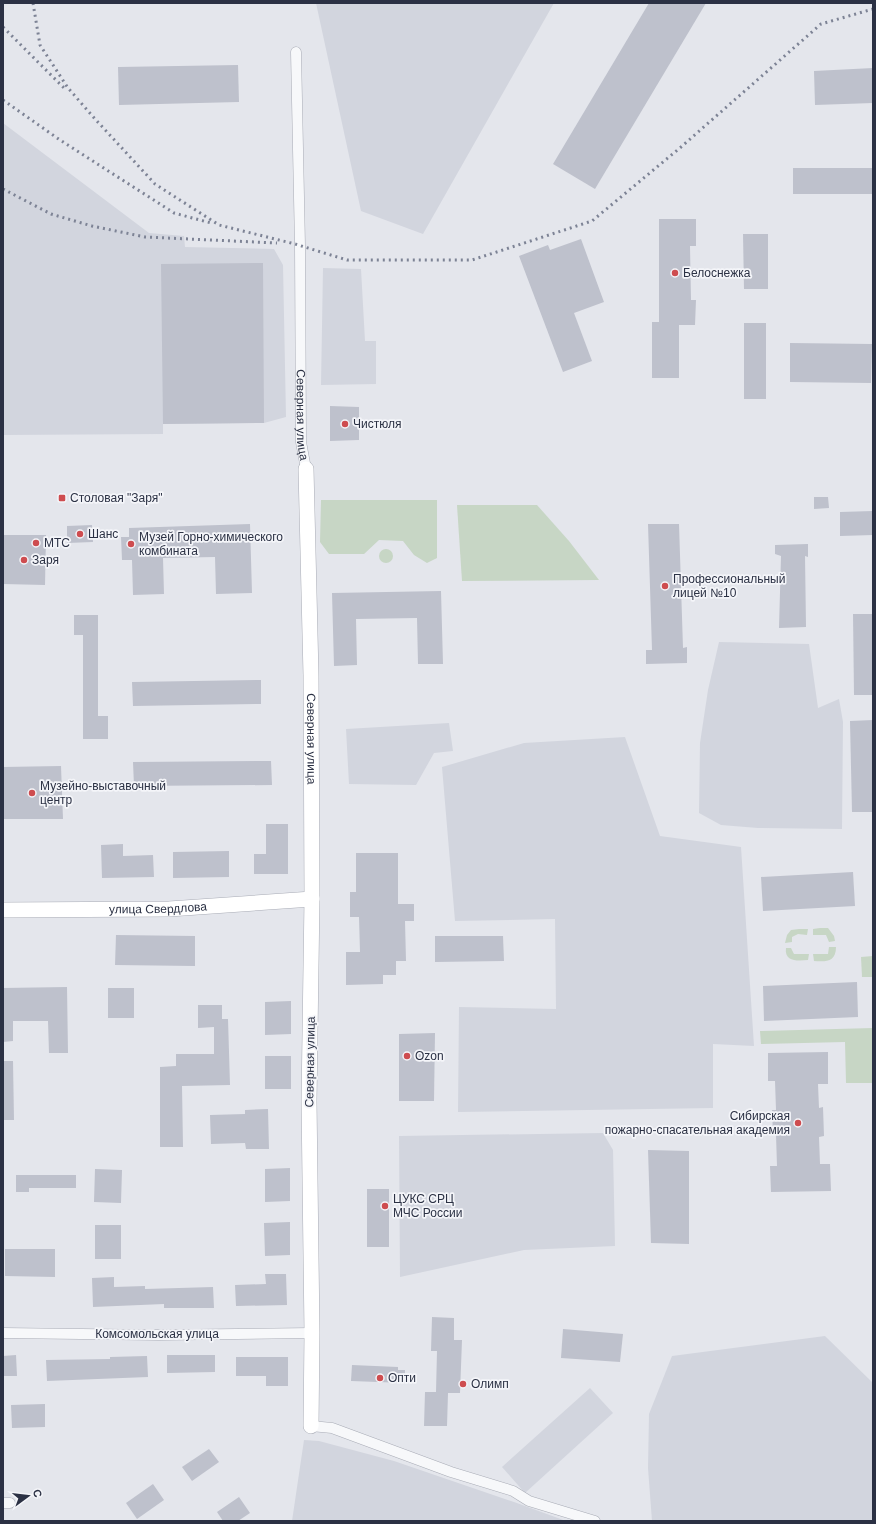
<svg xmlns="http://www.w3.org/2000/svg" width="876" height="1524" viewBox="0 0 876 1524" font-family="Arial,sans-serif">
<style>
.built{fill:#d2d5de}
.green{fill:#c7d6c5}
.building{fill:#bec1cc}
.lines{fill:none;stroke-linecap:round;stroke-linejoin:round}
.street-casing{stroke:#a9acb6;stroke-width:11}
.secondary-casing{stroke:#a9acb6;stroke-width:16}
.street{stroke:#f7f8fa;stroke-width:10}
.secondary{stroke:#fff;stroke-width:15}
.rail{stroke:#7d8395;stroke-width:3;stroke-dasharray:2 4;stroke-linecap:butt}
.poi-dot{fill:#ce4c4f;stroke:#f4f5f9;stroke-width:1.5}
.labels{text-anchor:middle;stroke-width:3.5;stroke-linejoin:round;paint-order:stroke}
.poi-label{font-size:12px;fill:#2b3144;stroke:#f4f5f9;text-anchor:start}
.street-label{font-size:12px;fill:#2b3144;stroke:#f4f5f9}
</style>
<rect width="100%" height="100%" fill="#e4e6ec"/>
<g class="built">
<path d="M316,3H554L423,234L361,211Z"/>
<path d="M3,123L149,233L184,236L185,247L274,249L283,265L286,417L264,423L163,424V434L3,435Z"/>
<path d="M323,268L361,269L365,341H376V384L321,385Z"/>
<path d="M719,642L809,644L818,708L839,699L843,722L842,829L758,828L721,825L699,813L700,743L708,690Z"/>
<path d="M449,723L453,751L434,753L416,785L349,784L346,729Z"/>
<path d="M625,737L660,836L741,847L754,1046L713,1044V1108L458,1112L459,1007L556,1009L555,919L455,921L442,767L524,743Z"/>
<path d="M603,1133L613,1150L615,1246L524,1250L400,1277L399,1136Z"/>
<path d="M825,1336L873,1383V1521H652L648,1468L649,1414L672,1356Z"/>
<path d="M590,1388L613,1413L525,1493L502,1467Z"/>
<path d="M304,1440L319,1441L394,1461L514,1502L566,1521H292Z"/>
</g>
<g class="green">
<path d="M321,500H437V558L427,563L414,555L403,541L379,540L364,554H329L320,542Z"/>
<path d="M457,505H537L569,541L599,580L462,581Z"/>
<circle cx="386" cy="556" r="7"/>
<path d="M820,928H828L834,936L835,941L829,942L826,935H813V929Z"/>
<path d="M799,929H808L807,935L798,934L792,937V942L785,943L787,935L791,930Z"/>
<path d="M829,947H836C836,962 826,962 814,961L813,954H828Z"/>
<path d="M786,948H791L794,954H809L808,960C798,961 784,962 786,948Z"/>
<path d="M873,956V977H862L861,957Z"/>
<path d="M873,1028V1083H846L845,1042L761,1044L760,1031Z"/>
</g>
<g class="building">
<path d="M649,3H706L595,189L553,164Z"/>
<path d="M238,65L239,102L119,105L118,67Z"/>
<path d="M873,68V103L815,105L814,71Z"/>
<rect x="793" y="168" width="80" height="26"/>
<path d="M659,219H696V246H690L691,300H696L695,325H679V378H652V322H659Z"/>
<path d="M743,234H768V289H744Z"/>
<path d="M581,239L604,302L574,313L592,361L563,372L519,256L548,245L550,250Z"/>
<path d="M263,263L264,423L163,424L161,264Z"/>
<rect x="744" y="323" width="22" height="76"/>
<path d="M790,343L872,344L871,383L790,382Z"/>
<path d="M330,406L359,407V440L330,441Z"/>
<path d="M814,497H828L829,508L814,509Z"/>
<path d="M873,511V535L840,536V512Z"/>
<path d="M250,524L252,593L216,594L215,557L163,558L164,594L133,595L132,560H122L121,537H129V528Z"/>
<path d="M648,524H679L683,648L687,647V663L646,664V650H652Z"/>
<path d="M92,525L93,542L67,543V526Z"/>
<path d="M3,535H46L45,585L3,584Z"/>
<path d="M808,544V557L805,556L806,627L779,628L781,556L775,554V545Z"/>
<path d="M441,591L443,664H418L417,618L356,619L357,665L334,666L332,593Z"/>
<path d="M853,614H873V695H854Z"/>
<path d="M74,615H98V716H108V739H83V635H74Z"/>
<path d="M261,680V704L133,706L132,682Z"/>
<path d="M873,720V812H852L850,721Z"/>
<path d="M271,761L272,785L134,786L133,762Z"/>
<path d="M61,766L63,819H3V767Z"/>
<path d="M266,824H288V874H254V854H266Z"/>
<path d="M123,844V856L153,855L154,877L102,878L101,845Z"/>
<path d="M229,851V877L173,878V852Z"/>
<path d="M356,853H398V904H414V921H405L406,961H396V975H383V984L346,985V952H360L359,917H350V892H356Z"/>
<path d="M853,872L855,906L763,911L761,877Z"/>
<path d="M116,935L195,936V966L115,965Z"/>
<path d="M435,936H503L504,961L435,962Z"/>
<path d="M857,982L858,1017L764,1021L763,986Z"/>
<path d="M67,987L68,1053H49L48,1021H13V1041L3,1042V988Z"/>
<rect x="108" y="988" width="26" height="30"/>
<path d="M291,1001V1034L265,1035V1002Z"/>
<path d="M198,1005H222V1019H228L230,1085L182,1086L183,1147H160V1067L176,1066V1054H214V1027L198,1028Z"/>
<path d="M435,1033L434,1101H399V1034Z"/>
<path d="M828,1052V1084H818L819,1108L823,1107L824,1136L819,1137L820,1164H830L831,1191L771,1192L770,1166H777L776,1135H773L772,1110H776L775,1081H768V1053Z"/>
<rect x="265" y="1056" width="26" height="33"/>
<path d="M3,1061H13L14,1120H3Z"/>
<path d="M268,1109L269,1149H246L245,1143L211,1144L210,1115L245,1114V1110Z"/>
<path d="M648,1150L689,1151V1244L651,1243Z"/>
<path d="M290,1168V1201L265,1202V1169Z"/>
<path d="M95,1169L122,1170L121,1203L94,1202Z"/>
<path d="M16,1175H76V1188H29V1192H16Z"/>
<rect x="367" y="1189" width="22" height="58"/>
<path d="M290,1222V1255L265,1256L264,1223Z"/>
<rect x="95" y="1225" width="26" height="34"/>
<path d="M5,1249H55V1277L5,1276Z"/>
<path d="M265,1274H286L287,1305L236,1306L235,1285L266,1284Z"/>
<path d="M114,1277V1287L145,1286V1289L213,1287L214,1308H164V1304L93,1307L92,1278Z"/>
<path d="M432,1317L454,1318V1340H462L460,1393H448L447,1426H424L425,1392H436L437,1351H431Z"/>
<path d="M563,1329L623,1334L620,1362L561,1358Z"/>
<path d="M16,1355L17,1376H3V1356Z"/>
<path d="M167,1355H215V1372L167,1373Z"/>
<path d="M147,1356L148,1377L47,1381L46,1360L110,1359V1357Z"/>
<path d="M236,1357H288V1386H266V1376H236Z"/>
<path d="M352,1365L398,1367V1370H405V1383L351,1381Z"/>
<path d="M45,1404V1427L12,1428L11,1405Z"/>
<path d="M209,1449L219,1462L192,1481L182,1467Z"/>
<path d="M153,1484L164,1500L137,1519L126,1503Z"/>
<path d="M239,1497L250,1513L238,1521H223L217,1512Z"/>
</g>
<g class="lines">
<g class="street-casing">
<g id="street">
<path id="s1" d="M296,52L300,246L301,442L306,469"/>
<path d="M3,1333L159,1335L312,1333"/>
<path d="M311,1426L332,1428L451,1472L513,1491L529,1501L595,1521"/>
<path d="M3,1503H10"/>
</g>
</g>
<g class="secondary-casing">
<g id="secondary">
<path id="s2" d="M306,469L311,675L312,899L309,1101L312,1333L311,1426"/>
<path id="s3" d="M3,910L169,909L312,899"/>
</g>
</g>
<use href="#street" class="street"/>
<use href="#secondary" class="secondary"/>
<g class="rail">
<path d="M33,3L40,45L68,88L96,120L155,184L219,225L295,244L347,260H472L592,221L681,147L821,24L873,9"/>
<path d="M3,27L65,89"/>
<path d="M3,100L60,140L174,213L211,223"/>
<path d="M3,189L51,214L92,226L145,237L277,243"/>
</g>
</g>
<g class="poi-dot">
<circle cx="675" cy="273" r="4"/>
<circle cx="345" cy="424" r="4"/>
<rect x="58" y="494" width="8" height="8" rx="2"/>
<circle cx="80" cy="534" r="4"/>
<circle cx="36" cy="543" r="4"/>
<circle cx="131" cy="544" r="4"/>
<circle cx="24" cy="560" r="4"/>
<circle cx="665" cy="586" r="4"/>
<circle cx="32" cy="793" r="4"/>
<circle cx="407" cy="1056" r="4"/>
<circle cx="798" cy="1123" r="4"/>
<circle cx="385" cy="1206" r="4"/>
<circle cx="380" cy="1378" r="4"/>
<circle cx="463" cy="1384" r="4"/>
</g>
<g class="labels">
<g class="poi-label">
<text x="683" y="277">Белоснежка</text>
<text x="353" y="428">Чистюля</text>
<text x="70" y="502">Столовая "Заря"</text>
<text x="88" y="538">Шанс</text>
<text x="139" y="541">Музей Горно-химического<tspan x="139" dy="14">комбината</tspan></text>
<text x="44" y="547">МТС</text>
<text x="32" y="564">Заря</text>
<text x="673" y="583">Профессиональный<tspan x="673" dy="14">лицей №10</tspan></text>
<text x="40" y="790">Музейно-выставочный<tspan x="40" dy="14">центр</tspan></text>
<text x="415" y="1060">Ozon</text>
<text x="790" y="1120" text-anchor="end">Сибирская<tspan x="790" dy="14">пожарно-спасательная академия</tspan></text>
<text x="393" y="1203">ЦУКС СРЦ<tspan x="393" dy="14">МЧС России</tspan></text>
<text x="388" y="1382">Опти</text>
<text x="471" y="1388">Олимп</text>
</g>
<g class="street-label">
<text dy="4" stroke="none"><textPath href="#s1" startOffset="363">Северная улица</textPath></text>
<text dy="4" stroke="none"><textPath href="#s2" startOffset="270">Северная улица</textPath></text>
<text dy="4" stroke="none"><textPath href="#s3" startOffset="155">улица Свердлова</textPath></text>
<text transform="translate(310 1062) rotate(-89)" y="4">Северная улица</text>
<text x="157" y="1338">Комсомольская улица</text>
</g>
</g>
<rect width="876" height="1524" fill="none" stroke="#2b3144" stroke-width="8"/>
<g transform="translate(28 1496) rotate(75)" stroke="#f4f5f9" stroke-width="3" paint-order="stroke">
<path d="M0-3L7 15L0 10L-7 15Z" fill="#2b3144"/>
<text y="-6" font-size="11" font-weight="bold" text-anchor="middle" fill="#2b3144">С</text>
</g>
</svg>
